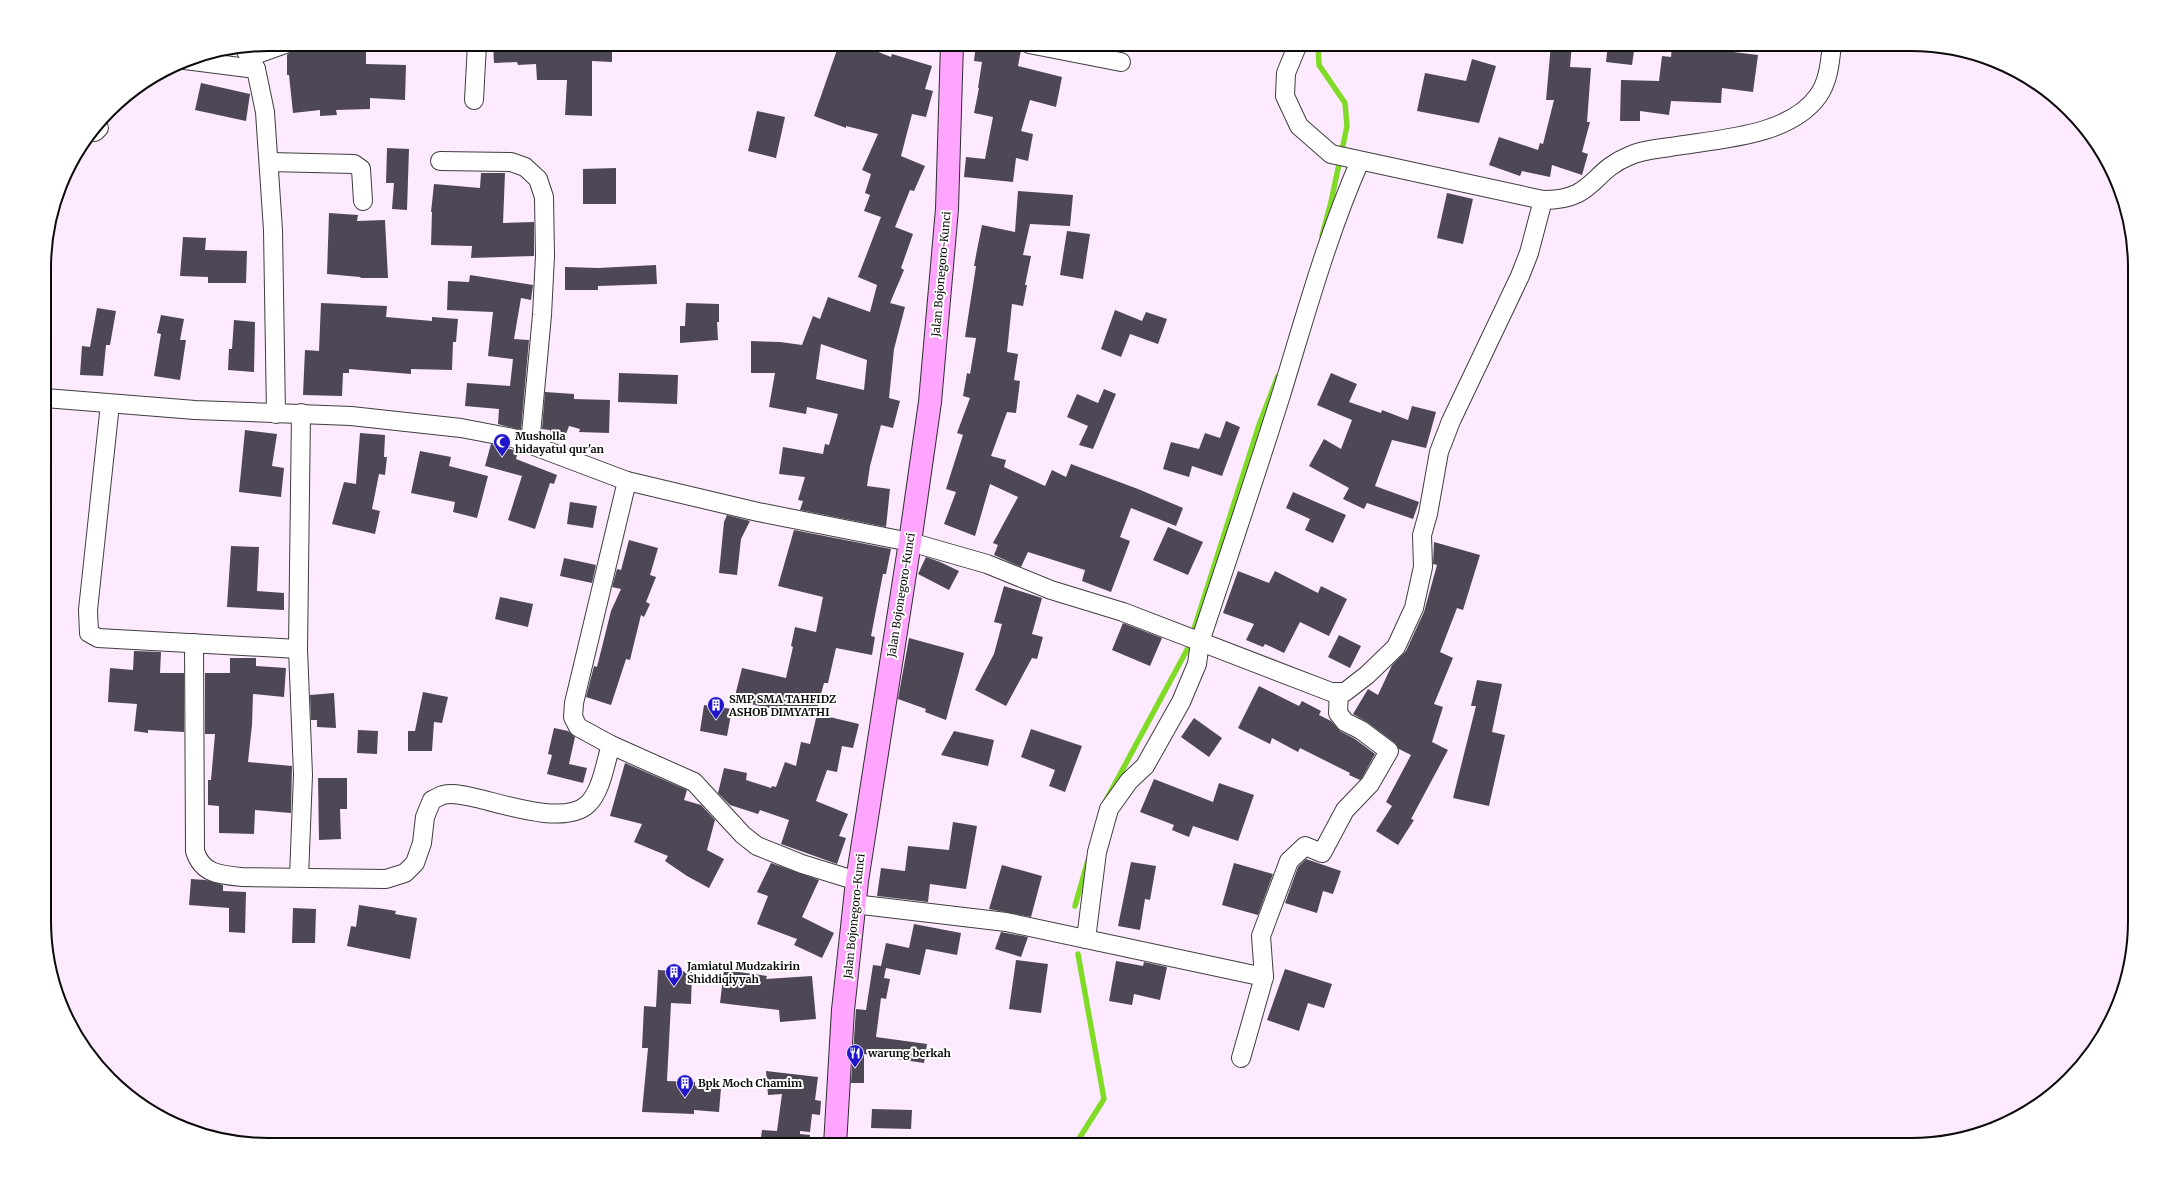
<svg xmlns="http://www.w3.org/2000/svg" width="2179" height="1189" viewBox="0 0 2179 1189" font-family="Merriweather,serif">
<style>
.lines{fill:none;stroke-linecap:round;stroke-linejoin:round}
.stream{stroke:#80db27;stroke-width:5.5}
.building{fill:#4e4755;fill-rule:evenodd}
.minor-casing{stroke:#3e3e3e;stroke-width:20}
.secondary-casing{stroke:#2d2d2d;stroke-width:24}
.minor{stroke:#fff;stroke-width:18}
.secondary{stroke:#ffa5ff;stroke-width:22}
.labels{text-anchor:middle;stroke-width:4;stroke-linejoin:round;paint-order:stroke}
.street-label{font-size:11px;fill:#0b0b0b;stroke:#fff}
.poi-label{font-size:11px;font-weight:bold;fill:#0b0b0b;stroke:#fff;text-anchor:start}
.rim{fill:none;stroke:#0b0b0b;stroke-width:2}
</style>
<rect width="100%" height="100%" fill="#fdeaff"/>
<g class="lines">
<g class="stream">
<path d="M1318,44L1319,65L1345,103L1347,126L1331,202L1322,236"/>
<path d="M1104,804L1188,648L1259,425L1278,376"/>
<path d="M1075,906L1088,860"/>
<path d="M1075,1145L1104,1099L1078,954"/>
</g>
</g>
<g class="building">
<path d="M318,44H366V64L406,65L405,100L370,98V109L336,110L337,115L320,116V110L293,113L289,75H287V55L295,47Z"/>
<path d="M493,44H612V62L592,61V116L565,115L567,80H537L536,64L518,65L517,62L494,63Z"/>
<path d="M839,44H858L891,57L892,54L932,66L925,89L933,91L926,117L912,114L901,156L925,166L914,191L910,190L895,227L913,234L901,268L904,270L890,303L905,307L894,349L889,398L900,401L893,428L881,425L870,466L867,486L890,489L886,527L800,510L803,501L798,500L805,477L779,474L783,447L823,454L825,444L829,445L838,414L807,407L806,414L769,407L775,373H751V341L780,342L802,345L813,316L820,319L828,297L870,312L877,285L858,277L881,217L864,211L870,195L865,193L871,174L862,170L878,134L846,126V128L814,116ZM821,344L867,360L864,390L816,379Z"/>
<path d="M976,44H1019L1021,50L1018,66L1062,77L1056,107L1030,100L1021,131L1033,134L1028,161L1016,158L1013,182L964,177L966,157L985,159L993,117L974,113L979,88H978L982,62L974,61Z"/>
<path d="M1551,44H1572L1570,67L1591,68L1587,122H1590L1582,152L1588,154L1582,175L1552,165L1550,177L1522,171L1520,176L1489,165L1499,137L1538,150L1540,143L1543,144L1554,100H1546Z"/>
<path d="M1608,44H1635L1632,65L1606,62Z"/>
<path d="M1672,44H1726L1725,51L1758,55L1753,92L1722,88L1721,103L1671,101L1669,115L1640,111V121H1620L1621,80L1659,81L1662,56L1671,57Z"/>
<path d="M1472,59L1496,66L1479,123L1417,111L1425,73L1466,81Z"/>
<path d="M201,83L250,94L246,121L195,110Z"/>
<path d="M757,111L785,117L776,158L748,151Z"/>
<path d="M387,148L409,149L407,210L392,209L394,183H386Z"/>
<path d="M616,168V204H583V169Z"/>
<path d="M481,173H505L503,223L534,222V256L471,258L472,246L431,245L432,212H431L434,184L480,188Z"/>
<path d="M1018,191L1073,195L1070,226L1030,224L1023,255L1031,256L1025,285H1027L1023,306L1012,304L1007,352L1018,354L1014,380L1020,381L1016,413L1007,412L991,456L1006,460L1004,467L1045,486L1052,470L1066,477L1071,464L1138,489L1183,508L1176,526L1131,508L1120,537L1130,541L1111,592L1082,581L1085,570L1028,552L1021,567L994,555L998,545L993,543L1018,497L990,484L975,536L944,524L956,492L946,489L963,435L957,433L970,398L963,396L967,373L970,374L976,338L965,337L976,266H974L977,250L982,225L1015,232Z"/>
<path d="M1447,193L1473,199L1463,244L1437,238Z"/>
<path d="M329,213L358,215L357,221L385,220L388,278H361L360,277L327,274Z"/>
<path d="M1067,231L1090,234L1083,279L1060,275Z"/>
<path d="M183,237L206,238L205,250L247,251L246,283H208V277L180,276Z"/>
<path d="M656,265L657,284L598,286V290H565V267L598,268Z"/>
<path d="M470,275L533,285L531,300L521,298L514,339L529,340L521,430L498,424L499,409L465,406L467,383L510,386L513,359L488,356L493,312L447,310L448,281L469,282Z"/>
<path d="M321,303L387,306L386,317L432,321V317L458,319L456,342H453L452,370L411,369V374L349,369V373H343L342,396L303,395L305,350L319,351Z"/>
<path d="M686,303L719,304V322H717L718,340L680,343V326H685Z"/>
<path d="M97,308L116,311L110,345H106L103,376L80,375L82,346L90,347Z"/>
<path d="M1115,310L1142,321L1146,312L1167,319L1158,344L1130,334L1121,357L1101,349Z"/>
<path d="M161,315L184,319L180,340H186L180,380L154,376L161,334L157,333Z"/>
<path d="M234,320L255,322L254,372L228,370L229,349H232Z"/>
<path d="M619,373L678,375L677,404L618,402Z"/>
<path d="M1331,373L1357,384L1349,402L1381,413L1382,410L1408,420L1412,406L1436,412L1426,448L1392,440L1375,486L1419,502L1413,519L1367,503L1364,509L1343,499L1349,488L1309,466L1324,439L1341,449L1352,420L1317,405Z"/>
<path d="M1104,389L1116,394L1093,449L1079,445L1088,426L1067,417L1077,394L1098,403Z"/>
<path d="M545,392L574,394V399L610,400L609,433L579,432L580,429L569,426L566,434L550,433V430L542,429Z"/>
<path d="M1226,421L1240,427L1222,476L1192,466L1189,477L1163,469L1171,442L1199,449L1205,433L1220,438Z"/>
<path d="M245,430L277,434L272,466L284,468L281,497L239,492Z"/>
<path d="M360,433L385,435L384,457H387L385,475L379,474L372,509L380,511L375,534L332,524L344,482L356,484Z"/>
<path d="M491,444L518,451L516,459L557,475L554,484L550,483L535,529L508,520L522,476L485,466Z"/>
<path d="M420,451L451,457L449,466L488,476L477,518L453,512L455,502L411,493Z"/>
<path d="M1293,492L1346,515L1333,543L1305,530L1310,519L1286,508Z"/>
<path d="M570,502L597,506L593,528L567,524Z"/>
<path d="M727,515L750,521L741,539L737,575L719,573L724,522Z"/>
<path d="M1168,527L1203,542L1188,575L1153,560Z"/>
<path d="M794,530L891,549L886,574H883L871,636L875,637L872,655L836,648L828,683H824L815,716L787,709L786,712L734,700L742,668L786,678L793,647L791,646L795,627L816,632L823,597L778,586Z"/>
<path d="M629,540L658,548L650,575L656,577L646,602L650,604L644,617L641,615L630,660L626,659L611,705L586,697L594,666L597,667L611,611L621,589L612,587L617,569L621,570Z"/>
<path d="M1434,542L1480,555L1463,610L1457,608L1440,652L1453,658L1434,704L1443,707L1432,742L1448,750L1411,819L1414,820L1398,845L1376,831L1392,806L1386,802L1411,755L1399,749L1395,743L1367,722L1353,714L1368,689L1378,695L1392,665L1406,651L1424,612L1437,565L1433,564Z"/>
<path d="M231,546L259,547L257,591L284,593V610L227,607Z"/>
<path d="M926,557L940,562L959,571L949,590L918,574Z"/>
<path d="M564,558L596,565L592,583L560,576Z"/>
<path d="M1238,571L1269,583L1275,571L1318,593L1321,586L1347,599L1329,636L1300,622L1284,653L1265,644L1263,647L1246,640L1254,624L1223,613Z"/>
<path d="M1004,586L1042,598L1032,634L1043,637L1037,659L1032,658L1006,706L975,690L994,654L1002,624L994,622Z"/>
<path d="M500,597L533,604L528,627L495,619Z"/>
<path d="M1123,623L1162,638L1150,666L1112,650Z"/>
<path d="M1339,635L1361,646L1350,668L1328,657Z"/>
<path d="M909,638L964,653L946,720L925,712L926,709L898,699Z"/>
<path d="M134,651L161,652L160,673H184V732L148,730V733L134,731L137,704L108,702L110,668L133,670Z"/>
<path d="M230,658H256V666L286,668L284,697L253,694L252,725L248,762L292,766L291,813L255,810L254,834L219,833V806L208,805V780H211L215,734H205V673H230Z"/>
<path d="M1477,680L1502,684L1492,732L1505,735L1489,806L1453,798L1476,706H1471Z"/>
<path d="M1259,686L1299,706L1302,701L1321,711L1319,715L1331,721L1340,731L1355,739L1375,754L1362,778L1360,780L1349,775L1350,773L1300,748L1298,752L1272,738L1270,744L1238,728Z"/>
<path d="M423,692L448,697L442,723L434,722L432,751H408V731H415Z"/>
<path d="M334,693L336,728L317,727V720H311L310,695Z"/>
<path d="M704,705L732,709L727,736L700,731Z"/>
<path d="M817,714L859,724L853,748L842,746L837,772L827,770L816,801L848,814L839,836L846,838L837,864L781,844L789,820L760,810L758,814L730,805L718,793L724,768L747,773L746,780L771,788L772,786L776,787L785,762L796,766L801,742L810,744Z"/>
<path d="M1194,718L1222,738L1209,757L1181,737Z"/>
<path d="M554,728L568,731L575,737L569,764L587,768L583,783L547,774L552,755L548,754Z"/>
<path d="M1031,729L1082,746L1065,792L1049,786L1055,770L1021,757Z"/>
<path d="M358,730L378,731L377,754L357,753Z"/>
<path d="M954,731L994,740L988,766L941,755Z"/>
<path d="M625,763L687,790L684,800L701,805L715,820L707,850L724,859L709,888L687,876L665,861L668,856L634,842L642,824L610,816Z"/>
<path d="M318,778H347V809H340L341,839L319,840Z"/>
<path d="M1154,779L1213,802L1219,783L1254,795L1238,841L1193,826L1189,837L1172,830L1174,825L1140,812Z"/>
<path d="M953,822L977,826L966,889L930,884L928,902L877,896L881,868L905,871L908,846L949,850Z"/>
<path d="M1306,859L1341,871L1333,894L1323,891L1317,913L1285,903L1298,867Z"/>
<path d="M1131,862L1156,866L1150,900L1145,899L1140,930L1118,926Z"/>
<path d="M771,863L819,880L802,917L834,933L822,958L794,945L797,939L757,924L768,896L757,892Z"/>
<path d="M1234,863L1273,874L1258,915L1222,905Z"/>
<path d="M1002,865L1042,876L1031,917L989,909Z"/>
<path d="M191,879L206,880L223,885V891L246,892L245,933L229,932V908L189,905Z"/>
<path d="M359,905L396,911L395,914L417,918L410,959L347,946L351,926L356,927Z"/>
<path d="M293,908L316,909L315,943H292Z"/>
<path d="M914,924L961,933L957,955L926,949L920,975L886,968L884,978L890,979L886,999L881,998L876,1037L927,1044L924,1063L864,1054V1083H851L856,1009L866,1010L873,965L881,966L886,943L909,948Z"/>
<path d="M1001,932L1028,937L1021,957L995,949Z"/>
<path d="M1016,960L1048,964L1041,1013L1009,1009Z"/>
<path d="M1116,961L1143,966L1144,962L1167,967L1160,1000L1134,994L1132,1005L1109,1001Z"/>
<path d="M1285,969L1332,984L1324,1008L1308,1003L1299,1031L1267,1020Z"/>
<path d="M658,970L692,972L691,1004L671,1003L667,1081L695,1082V1086L721,1088L719,1112L694,1110V1114L642,1112L648,1048H642L644,1006L656,1007Z"/>
<path d="M724,970L767,976L766,979L812,976L816,1019L780,1022L779,1010L720,1003Z"/>
<path d="M766,1071L818,1077L815,1100L821,1101L820,1115L812,1114L810,1132L800,1131V1134L810,1135L809,1145H760L762,1130L777,1131L782,1094L768,1095Z"/>
<path d="M872,1109L912,1110L911,1129L871,1128Z"/>
</g>
<g class="lines">
<g class="minor-casing">
<g id="minor">
<path d="M1029,44L1121,62"/>
<path d="M1298,44L1286,73L1285,96L1299,126L1331,154L1543,200C1595,200 1590,172 1629,156C1641,150 1656,149 1670,147C1716,139 1789,137 1818,96C1829,81 1830,61 1832,44"/>
<path d="M245,49L256,69L265,112L273,230L276,414"/>
<path d="M249,57L285,44"/>
<path d="M185,60L256,69"/>
<path d="M474,100L477,44"/>
<path d="M95,132L99,128"/>
<path d="M440,161L511,162L525,167L538,179L544,197L545,256L542,315L530,445"/>
<path d="M269,162L354,164L361,169L363,201"/>
<path d="M45,398L195,410L351,416L461,428L513,438L627,481L758,512L910,542L987,564L1051,590L1123,612L1331,692H1345L1367,675L1396,647L1414,608L1423,567L1422,535L1428,514L1439,452L1451,421L1520,276L1529,253L1543,200"/>
<path d="M110,404L88,610L89,633L98,638L298,649"/>
<path d="M627,481L574,703L573,717L578,727L611,745L694,782L743,835L757,846L802,864L857,881"/>
<path d="M194,643L195,851C202,874 220,875 242,877L386,879L405,873L415,863L422,843L425,817L432,800C435,799 439,796 443,795C453,792 466,796 476,798C503,804 565,826 588,804C602,790 605,763 611,745"/>
<path d="M299,877L303,775L298,649L301,413"/>
<path d="M854,904L1006,922L1264,977"/>
<path d="M1086,939L1097,852L1109,809L1129,781L1145,766L1181,702L1197,664L1200,642C1227,560 1255,478 1281,395C1305,317 1327,236 1360,161"/>
<path d="M1241,1058L1264,977L1261,936L1289,861L1305,846L1322,853L1345,810L1370,784L1389,751L1361,730L1345,722L1338,713L1339,692"/>
</g>
</g>
<g class="secondary-casing">
<path id="secondary" d="M835,1145L843,1010L857,881L910,542L930,402L947,209L952,44"/>
</g>
<use href="#minor" class="minor"/>
<use href="#secondary" class="secondary"/>
</g>
<defs>
<g id="mosque-pin" transform="scale(0.9)"><path d="M0 17L-7.5 6A9.5 9.5 0 1 1 7.5 6Z" fill="#2116c9" stroke="#fff"/><path d="M3.5-4.9A6 6 0 1 0 3.5 4.9A5 5 0 1 1 3.5-4.9Z" fill="#fff"/></g>
<g id="building-pin" transform="scale(0.9)"><path d="M0 17L-7.5 6A9.5 9.5 0 1 1 7.5 6Z" fill="#2116c9" stroke="#fff"/><path d="M-4-6H4V6H1V3H-1V6H-4ZM-2.5-4.3h1.7v1.8h-1.7ZM.8-4.3h1.7v1.8H.8ZM-2.5-1h1.7V.8h-1.7ZM.8-1h1.7V.8H.8Z" fill="#fff"/></g>
<g id="restaurant-pin" transform="scale(0.9)"><path d="M0 17L-7.5 6A9.5 9.5 0 1 1 7.5 6Z" fill="#2116c9" stroke="#fff"/><path d="M-5-6h1v4h1v-4h1v4h1v-4h1v5L-1.5 .5V6h-2V.5L-5-1ZM5-6V6H3V1.5H1.5Q1.5-4 5-6Z" fill="#fff"/></g>
</defs>
<g fill-rule="evenodd">
<use href="#mosque-pin" x="502" y="442"/>
<use href="#building-pin" x="716" y="705"/>
<use href="#building-pin" x="674" y="972"/>
<use href="#restaurant-pin" x="855" y="1053"/>
<use href="#building-pin" x="685" y="1083"/>
</g>
<g class="labels">
<g class="street-label">
<text transform="translate(941 274) rotate(-85)" y="4">Jalan Bojonegoro-Kunci</text>
<text transform="translate(901 595) rotate(-81)" y="4">Jalan Bojonegoro-Kunci</text>
<text transform="translate(854 916) rotate(-84)" y="4">Jalan Bojonegoro-Kunci</text>
</g>
<g class="poi-label">
<text x="515" y="440">Musholla<tspan x="515" dy="13">hidayatul qur'an</tspan></text>
<text x="729" y="703">SMP SMA TAHFIDZ<tspan x="729" dy="13">ASHOB DIMYATHI</tspan></text>
<text x="687" y="970">Jamiatul Mudzakirin<tspan x="687" dy="13">Shiddiqiyyah</tspan></text>
<text x="868" y="1057">warung berkah</text>
<text x="698" y="1087">Bpk Moch Chamim</text>
</g>
</g>
<path d="M0 0H2179V1189H0ZM268 51H1911A217 217 0 0 1 2128 268V921A217 217 0 0 1 1911 1138H268A217 217 0 0 1 51 921V268A217 217 0 0 1 268 51Z" fill="#fff" fill-rule="evenodd"/>
<path class="rim" d="M268 51H1911A217 217 0 0 1 2128 268V921A217 217 0 0 1 1911 1138H268A217 217 0 0 1 51 921V268A217 217 0 0 1 268 51Z"/>
</svg>
